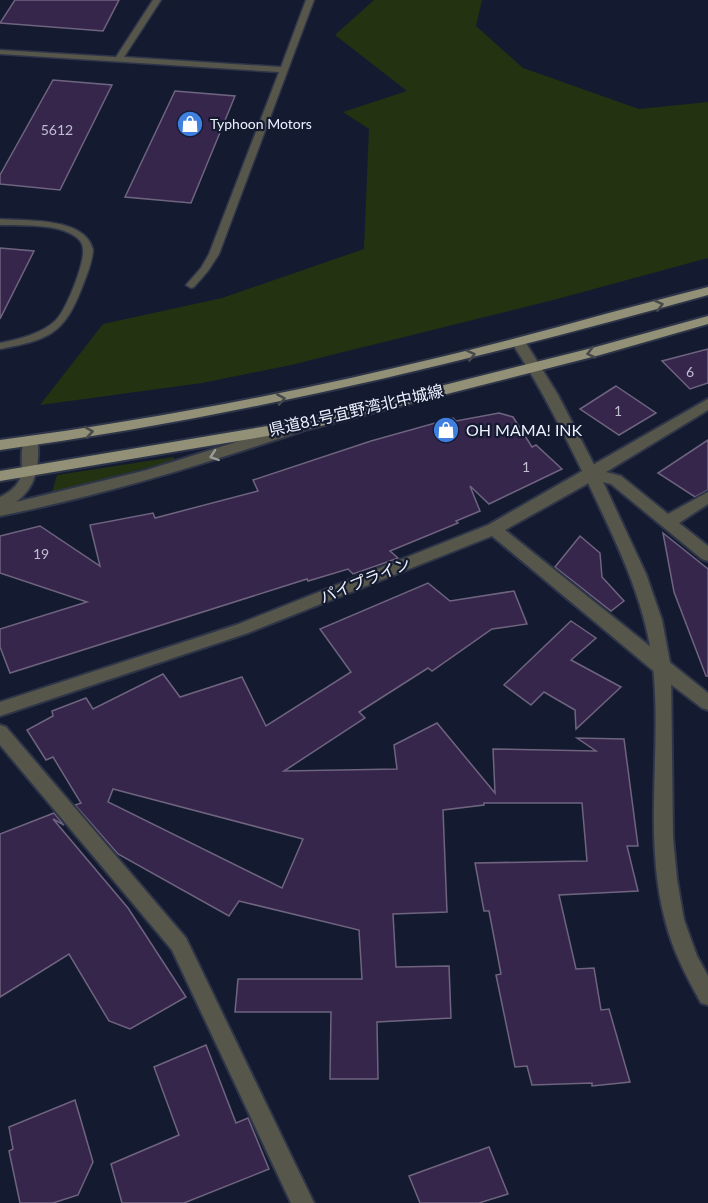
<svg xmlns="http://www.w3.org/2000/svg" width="708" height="1203" viewBox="0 0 708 1203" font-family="Lato,'Noto Sans JP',sans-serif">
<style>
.green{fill:#233211}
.building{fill:#37264c;stroke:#6f647f;stroke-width:1.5;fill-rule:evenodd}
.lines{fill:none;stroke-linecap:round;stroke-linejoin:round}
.service-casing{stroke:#2e3549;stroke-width:3}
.minor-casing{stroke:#2e3549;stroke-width:4}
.tertiary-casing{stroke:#2e3549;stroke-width:4}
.primary-casing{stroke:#2e3549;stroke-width:4}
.service{fill:#57564a;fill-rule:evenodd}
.minor{fill:#57564a;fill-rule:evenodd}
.tertiary{fill:#57564a;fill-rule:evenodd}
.primary{fill:#929076;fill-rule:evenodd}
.oneway{stroke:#464a4d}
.oneway2{stroke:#9a9c9b}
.labels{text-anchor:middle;stroke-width:4.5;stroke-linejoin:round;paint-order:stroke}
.far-poi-label{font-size:14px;fill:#ecf1fd;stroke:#141b31;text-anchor:start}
.number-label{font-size:14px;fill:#bfbed1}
.street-label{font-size:16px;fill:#ecf1fd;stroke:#141b31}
.poi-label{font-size:16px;fill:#ecf1fd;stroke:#141b31;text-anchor:start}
</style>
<rect width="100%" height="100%" fill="#141b31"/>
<g class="green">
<path d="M374,0H482L476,26L523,68L639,109L708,102V258L557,299L291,365L202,383L40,405L103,324L222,298L364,249L369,129L343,112L407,91L335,35Z"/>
<path d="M174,457V461L52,492L57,475Z"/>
</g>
<g class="building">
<path d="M15,0H119L103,31L0,23Z"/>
<path d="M53,80L112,85L60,190L0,184V175Z"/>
<path d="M175,91L235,96L191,203L125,197Z"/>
<path d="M0,248L34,251L0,319Z"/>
<path d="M708,349V383L690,389L662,361Z"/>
<path d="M616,386L656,413L619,435L580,409Z"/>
<path d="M499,413L513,417L532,447L536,445L562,469L489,504L470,486L480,511L456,521L458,523L390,551L398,558L390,561L353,574L348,569L308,581L307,579L10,673L0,647V629L87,602L0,573V536L40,526L100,566L90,525L153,513L155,518L258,491L253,480L371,441L453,418L456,421Z"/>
<path d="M708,440V490L695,497L658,473Z"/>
<path d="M663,533L708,569V676H706L674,592Z"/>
<path d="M580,536L600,553L602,577L624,601L611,611L555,567Z"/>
<path d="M428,583L450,601L514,591L527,624L492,629L432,671L428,668L359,712L365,718L284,771L397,769L394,745L437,723L495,793L493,749L596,751L577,738L624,739L638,846H627L638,891L559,895L576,969L594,968L601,1010L609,1009L630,1082L592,1086V1083L532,1085L527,1066L515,1067L496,975L501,974L489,911H484L475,863L587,861L582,803H484V805L443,810L447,912L393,914L396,967L449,966L451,1018L377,1022L378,1079H330L331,1012H235L238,979H362L359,930L239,901L229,916L118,854L75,805L81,803L53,757L46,760L27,730L53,716L52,711L86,698L93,709L163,674L180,697L242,677L266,726L351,672L320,629ZM113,789L303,839L282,888L108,802Z"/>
<path d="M571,621L596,638L571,660L621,687L576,729L575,710L544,692L531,705L504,685Z"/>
<path d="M54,813L64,825L53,819L128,908L186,997L130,1029L109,1021L69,954L0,997V834Z"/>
<path d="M206,1045L236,1123L248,1118L269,1169L184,1203H122L111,1164L179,1135L154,1067Z"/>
<path d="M75,1100L93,1162L78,1195L53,1203H20L9,1151L13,1149L9,1127Z"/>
<path d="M489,1147L508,1194L479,1203H420L409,1176Z"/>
</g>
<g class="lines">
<g class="service-casing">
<g id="service">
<path d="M153,0H161L124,57L281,67L306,0H314L219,254L208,271L194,287L191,288L186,285L201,268L209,254L279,72L0,54V50L116,57Z"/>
<path d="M0,219C26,221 86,217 93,250C92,264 86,277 81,290C63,336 46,340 0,349V343C19,339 41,334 55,321C66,311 85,263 83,249C83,244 80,240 76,237C57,223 23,226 0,225Z"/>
</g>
</g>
<g class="minor-casing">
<g id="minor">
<path d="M708,399V410L606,472L621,476L668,514L708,492V504L679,523L708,546V561L702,559L611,484L594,480L505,530L708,693V710L702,708L656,673L492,536L248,633L0,716V702L236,625L488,525Z"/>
<path d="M0,725L6,727L186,938L314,1203H291L172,950L0,745Z"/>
</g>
</g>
<g class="tertiary-casing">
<g id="tertiary">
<path d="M519,339L524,340L558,395L605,486L646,574L662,620L671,668L673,837L677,879L684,920L697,956L708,976V1005L701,1003C686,976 672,949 665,920C643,836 662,750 653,666C646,602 617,544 590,487C566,438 542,389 512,343Z"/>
<path d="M300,422L305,424L307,427L305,430C205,464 104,495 0,516V497C35,480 14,461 26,437H36L38,441C39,466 37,486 16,502L147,470Z"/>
</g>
</g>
<g class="primary-casing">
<g id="primary">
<path d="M708,287V295C474,360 241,417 0,450V440C150,420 298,392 445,356C533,335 620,309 708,287Z"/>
<path d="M708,316V324L600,355L309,429L0,481V471L309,419L592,348Z"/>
</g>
</g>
<use href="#service" class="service"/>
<use href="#minor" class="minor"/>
<use href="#tertiary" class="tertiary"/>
<use href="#primary" class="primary"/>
</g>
<defs><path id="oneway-chevron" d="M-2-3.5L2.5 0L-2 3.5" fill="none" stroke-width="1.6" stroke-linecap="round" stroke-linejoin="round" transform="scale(1.5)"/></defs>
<g class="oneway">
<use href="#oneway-chevron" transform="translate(659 305) rotate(-15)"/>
<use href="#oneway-chevron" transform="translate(591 353) rotate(166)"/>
<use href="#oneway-chevron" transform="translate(471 355) rotate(-14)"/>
<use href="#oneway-chevron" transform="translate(281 399) rotate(-10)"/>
<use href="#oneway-chevron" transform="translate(89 432) rotate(-9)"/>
</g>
<use class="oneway2" href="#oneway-chevron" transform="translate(214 456) rotate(161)"/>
<defs>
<g id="shop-disc" transform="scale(1.35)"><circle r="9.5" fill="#3f7fe0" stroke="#141b31"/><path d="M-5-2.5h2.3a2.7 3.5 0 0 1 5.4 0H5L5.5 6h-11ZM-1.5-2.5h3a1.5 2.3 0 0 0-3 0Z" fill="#fff"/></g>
</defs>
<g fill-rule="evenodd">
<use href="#shop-disc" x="190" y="124"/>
<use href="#shop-disc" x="446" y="430"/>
</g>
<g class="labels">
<g class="far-poi-label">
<text x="210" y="129">Typhoon Motors</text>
</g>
<g class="number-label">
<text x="57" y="135">5612</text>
<text x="690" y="377">6</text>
<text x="618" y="416">1</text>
<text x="526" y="472">1</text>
<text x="41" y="559">19</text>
</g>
<g class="street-label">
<text transform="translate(356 410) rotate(-13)" y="6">県道81号宜野湾北中城線</text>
<text transform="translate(365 580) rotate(-22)" y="6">パイプライン</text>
</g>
<g class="poi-label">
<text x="466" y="436">OH MAMA! INK</text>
</g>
</g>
</svg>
